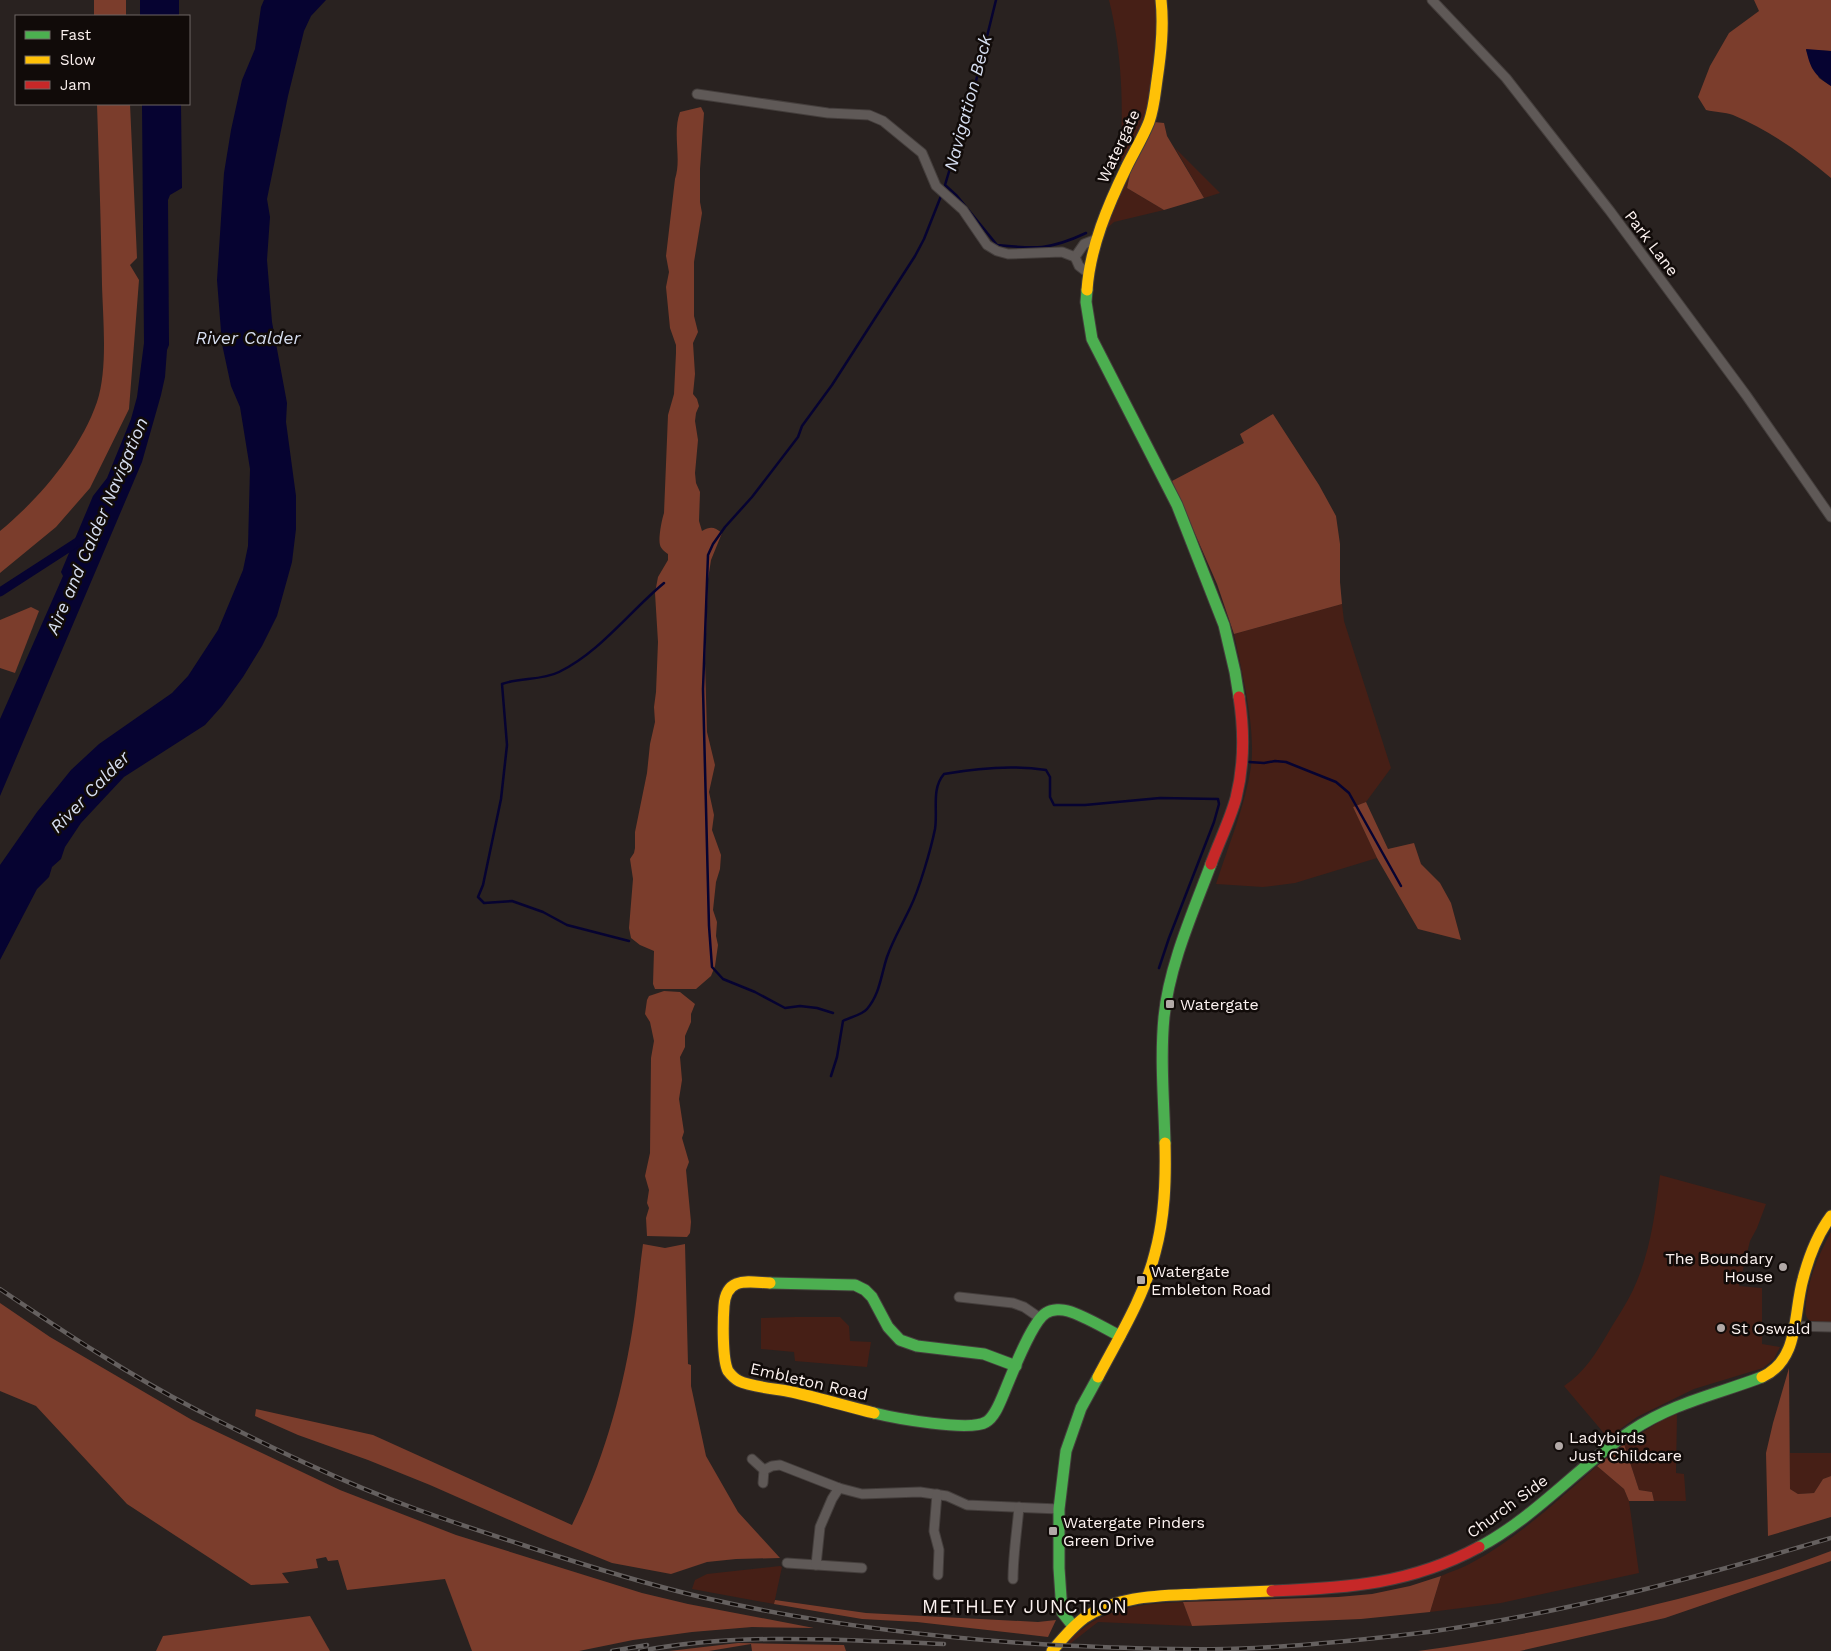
<svg xmlns="http://www.w3.org/2000/svg" width="1831" height="1651" viewBox="0 0 1831 1651" font-family="'Work Sans',sans-serif">
<style>
.green{fill:#461f16}
.forest{fill:#7b3d2c}
.water{fill:#060331}
.lines{fill:none;stroke-linecap:round;stroke-linejoin:round}
.stream{stroke:#060331;stroke-width:2.5}
.canal{stroke:#060331;stroke-width:9}
.street-casing{stroke:#443e3c;stroke-width:11}
.fast-casing{stroke:#443e3c;stroke-width:13}
.slow-casing{stroke:#443e3c;stroke-width:13}
.jam-casing{stroke:#443e3c;stroke-width:13}
.street{stroke:#5f5957;stroke-width:9}
.fast{stroke:#4caf50;stroke-width:11}
.slow{stroke:#ffc107;stroke-width:11}
.jam{stroke:#c62828;stroke-width:11}
.rail-casing{stroke:#65605f;stroke-width:4.5}
.rail{stroke:#110b09;stroke-width:2.5;stroke-dasharray:8;stroke-linecap:butt}
.poi-dot{fill:#b2a9a7;stroke:#110b09;stroke-width:2}
.labels{text-anchor:middle;stroke-width:5;stroke-linejoin:round;paint-order:stroke}
.street-label{font-size:16px;fill:#fcf2f0;stroke:#110b09}
.poi-label{font-size:16px;fill:#fcf2f0;stroke:#110b09;text-anchor:start}
.water-label{font-size:18px;font-style:italic;fill:#d5ddef;stroke:#110b09}
.quarter-label{font-size:19px;letter-spacing:1px;fill:#fcf2f0;stroke:#110b09}
</style>
<rect width="100%" height="100%" fill="#292220"/>
<g class="green">
<path d="M1109,0H1157C1157,33 1157,68 1150,101C1145,122 1133,143 1124,162L1120,161C1124,108 1122,52 1109,0Z"/>
<path d="M1175,148L1220,193L1204,198Z"/>
<path d="M1131,169L1127,188L1164,210L1114,222L1105,230L1113,208Z"/>
<path d="M1342,604L1344,621L1391,768L1366,802L1353,807L1377,858L1295,883L1263,887L1216,884C1228,846 1245,807 1251,767C1256,727 1242,673 1234,634Z"/>
<path d="M1660,1175L1766,1204L1757,1228L1750,1241L1739,1286L1762,1288V1344L1780,1347L1774,1359L1763,1368L1694,1389L1637,1417L1608,1438L1564,1386C1584,1373 1596,1353 1608,1333C1616,1319 1626,1305 1633,1290C1650,1254 1655,1215 1660,1175Z"/>
<path d="M1831,1232V1323C1824,1323 1813,1325 1808,1319C1804,1314 1806,1309 1806,1303C1809,1277 1818,1256 1831,1232Z"/>
<path d="M795,1317H840L849,1326L850,1341L871,1342L867,1367L795,1361L794,1352L761,1349V1318Z"/>
<path d="M1677,1414L1676,1473L1684,1474L1686,1501H1654L1652,1492L1639,1490L1624,1444L1662,1420Z"/>
<path d="M1790,1453H1831V1476L1823,1479L1814,1493L1798,1494L1790,1489Z"/>
<path d="M1597,1466L1624,1489L1629,1501L1639,1573L1501,1603L1430,1612L1441,1576C1452,1571 1463,1568 1473,1562C1519,1537 1558,1500 1597,1466Z"/>
<path d="M780,1566L782,1567L774,1604L692,1589L695,1580L707,1574Z"/>
<path d="M1183,1602L1192,1626L1098,1622L1071,1643H1067C1099,1608 1138,1604 1183,1602Z"/>
</g>
<g class="forest">
<rect x="94" y="0" width="32" height="16"/>
<path d="M1754,0H1831V51L1806,50L1819,78L1831,86V178C1801,153 1769,130 1733,115C1725,112 1715,112 1706,110L1698,97L1710,66L1729,33L1759,11Z"/>
<path d="M97,104H130L137,258L130,265L139,280L129,409L90,488L56,527L0,573V531C39,499 80,451 97,402C108,369 103,320 102,285C101,225 99,164 97,104Z"/>
<path d="M701,107L704,113L700,169V202L702,213L694,262V316L698,332L693,343L695,374L693,394L697,399L699,406L696,413L695,421L698,440L695,473L696,483L700,492L699,521L702,531C711,526 714,527 722,533L711,560L708,579L705,663L707,732L715,765L709,792L714,815L712,830L721,855L720,869L716,882L713,910L717,922L716,936L718,945L715,966L711,976L696,989H655L653,984L654,951L640,945L631,938L629,928L633,879L630,859L634,853L635,848V832L647,773L650,744L655,722L654,707L656,692L658,642L655,593L658,577L668,560V554C665,552 661,549 660,545C658,538 662,519 664,513L668,415L674,394L676,353V345L670,328L666,287L669,272L666,256L675,179C682,158 672,134 680,112Z"/>
<path d="M1154,122L1164,123L1167,136L1204,198L1164,210L1127,188L1131,169Z"/>
<path d="M1273,414L1319,485L1336,516L1340,544V582L1342,604L1234,634L1217,584L1172,481L1244,443L1240,434Z"/>
<path d="M31,607L39,611L15,673L0,668V620Z"/>
<path d="M1366,802L1388,849L1414,843L1421,864L1440,883L1451,903L1461,940L1418,929L1377,858L1353,807Z"/>
<path d="M664,991L680,992L695,1004L691,1014V1022L685,1036V1047L680,1057L682,1080L679,1099L684,1132L682,1138L689,1162L686,1170L691,1222L690,1233L687,1237L647,1236L646,1218L649,1208L647,1203L649,1190L645,1176L650,1153L651,1058L654,1041L650,1022L645,1014L647,1000L649,996Z"/>
<path d="M643,1244L665,1248L685,1244L688,1364L691,1365V1386L706,1456L738,1512L780,1558L736,1559L707,1562L671,1574L612,1563L548,1537L430,1485L368,1460L298,1435L255,1416L256,1409L373,1435L572,1525C602,1464 621,1399 632,1332C637,1303 639,1273 643,1244Z"/>
<path d="M0,1303L50,1337L192,1420L340,1490L456,1535L642,1593L688,1604L814,1628L752,1627L692,1632L633,1640L579,1651H472L445,1579L347,1590L338,1560L328,1561L326,1557L316,1559L318,1568L282,1573L289,1583L251,1585L127,1504L36,1406L0,1391Z"/>
<path d="M1789,1368L1790,1489L1798,1494L1814,1493L1823,1479L1831,1476V1517L1768,1536L1766,1453L1773,1423Z"/>
<path d="M1624,1444L1639,1490L1652,1492L1654,1501H1629L1624,1489L1597,1466Z"/>
<path d="M1831,1551V1561L1665,1618L1520,1651H1418C1485,1642 1551,1629 1616,1614C1689,1597 1761,1578 1831,1551Z"/>
<path d="M1441,1576L1430,1612L1361,1619L1192,1626L1183,1602L1338,1597L1372,1594L1410,1586Z"/>
<path d="M775,1600L866,1613L1038,1622L1056,1620L1048,1637L917,1622L862,1619L774,1604Z"/>
<path d="M310,1616L330,1651H156L163,1636Z"/>
<path d="M738,1643L844,1645L846,1651H752L751,1644L709,1651H669Z"/>
</g>
<g class="water">
<rect x="140" y="0" width="39" height="16"/>
<path d="M264,0H326L311,16L304,31L288,96L267,199L270,217L267,260L272,322L287,403L286,422L296,496V529L292,562L277,616L262,646L243,677L222,706L205,725L124,777L81,823L65,847L61,859L52,867L49,877L37,889L0,960V865L37,812L71,770L99,744L172,693L188,676L218,630L243,570L248,546L250,469L240,407L231,386L222,344L217,280L224,173L231,130L242,80L255,49L261,7Z"/>
<path d="M1806,49L1831,51V86C1814,75 1810,68 1806,49Z"/>
<path d="M142,104H181L182,188L170,195L168,200L169,345L167,350L165,377L161,395L142,462L0,796V719L63,576L61,572L93,496L107,478L131,419L137,397L144,343Z"/>
</g>
<g class="lines">
<g class="stream">
<path d="M996,0L975,85L945,185L957,196L997,245C1035,249 1050,250 1086,233"/>
<path d="M1249,762L1264,763L1275,761L1286,762L1336,782L1349,793L1401,886"/>
<path d="M629,941L567,925L543,912L512,901L484,903L478,897L483,885L501,799L507,745L502,684C520,677 541,681 559,672C600,652 629,612 664,583"/>
<path d="M833,1013L817,1008L800,1006L785,1008L755,992L723,979L712,967L709,926L703,689L708,555L713,544L725,527L752,497L798,437L802,426L832,385L915,256L924,239L941,196"/>
<path d="M831,1076L837,1057L843,1021C850,1017 862,1015 867,1009C880,994 881,975 887,957C893,940 902,925 910,908C919,890 931,849 935,829C938,810 931,789 944,774C977,768 1014,765 1046,770L1050,777V797L1054,805H1085L1160,798L1218,799L1219,804L1214,822L1169,938L1159,968"/>
</g>
<path class="canal" d="M0,592L82,539"/>
<g class="street-casing">
<g id="street">
<path d="M1432,0L1506,78L1610,211L1746,395L1831,517"/>
<path d="M697,94L828,113L869,115L883,121L922,153L936,186L963,210L987,245L997,251L1008,254L1062,252L1075,257L1084,244L1097,239"/>
<path d="M1075,257L1079,266L1088,273"/>
<path d="M959,1297L1013,1303L1024,1307L1040,1318"/>
<path d="M1793,1326L1831,1327"/>
<path d="M752,1459L764,1470L763,1483"/>
<path d="M764,1470L772,1466L780,1465L839,1488L862,1494L920,1492L947,1496L967,1505L1059,1509"/>
<path d="M937,1494L934,1531L939,1550L938,1575"/>
<path d="M787,1563L862,1568"/>
<path d="M816,1565L820,1527L832,1499L839,1488"/>
<path d="M1013,1579C1013,1555 1017,1531 1019,1507"/>
</g>
</g>
<g class="fast-casing">
<g id="fast">
<path d="M1087,290L1086,302L1092,339L1177,505L1224,625L1235,672L1239,697"/>
<path d="M1165,1143C1164,1102 1160,1059 1164,1017C1169,966 1193,912 1211,864"/>
<path d="M770,1283L855,1285L865,1290L872,1297L888,1327L900,1340L917,1346L984,1354L1016,1366"/>
<path d="M874,1413C894,1418 970,1432 986,1422C995,1417 1000,1402 1004,1393C1011,1376 1032,1321 1046,1313C1052,1309 1062,1309 1068,1311C1085,1316 1104,1328 1120,1336"/>
<path d="M1479,1547C1534,1518 1579,1466 1631,1431C1675,1402 1715,1395 1762,1377"/>
<path d="M1073,1626L1062,1612L1059,1568V1509L1066,1451L1081,1408L1098,1377"/>
</g>
</g>
<g class="slow-casing">
<g id="slow">
<path d="M1087,290C1090,247 1108,205 1127,166C1134,152 1143,137 1149,122C1154,108 1155,94 1157,80C1161,53 1164,27 1161,0"/>
<path d="M770,1283C748,1282 726,1276 724,1306C723,1320 722,1359 728,1371C731,1375 735,1379 739,1381C751,1387 778,1389 792,1392C819,1398 846,1406 874,1413"/>
<path d="M1098,1377C1119,1337 1144,1297 1155,1253C1165,1217 1166,1180 1165,1143"/>
<path d="M1762,1377C1800,1360 1793,1314 1803,1279C1809,1256 1817,1235 1831,1216"/>
<path d="M1052,1651C1062,1639 1072,1627 1084,1618C1118,1595 1161,1596 1199,1594C1224,1593 1248,1592 1272,1591"/>
</g>
</g>
<g class="jam-casing">
<g id="jam">
<path d="M1211,864C1219,842 1230,820 1236,798C1244,766 1244,729 1239,697"/>
<path d="M1272,1591C1348,1588 1411,1584 1479,1547"/>
</g>
</g>
<use href="#street" class="street"/>
<use href="#fast" class="fast"/>
<use href="#slow" class="slow"/>
<use href="#jam" class="jam"/>
<g class="rail-casing">
<g id="rail">
<path d="M0,1289C64,1332 129,1375 197,1410C268,1446 341,1482 416,1509C452,1522 489,1534 526,1546C584,1565 642,1583 701,1597C817,1624 935,1638 1054,1645C1121,1648 1189,1651 1256,1648C1313,1645 1371,1639 1428,1632C1565,1613 1699,1577 1831,1538"/>
<path d="M612,1651L647,1645"/>
<path d="M640,1651C740,1632 842,1640 944,1644"/>
</g>
</g>
<use href="#rail" class="rail"/>
</g>
<g class="poi-dot">
<rect x="1165" y="999" width="10" height="10" rx="2.5"/>
<circle cx="1783" cy="1267" r="5"/>
<rect x="1136" y="1275" width="10" height="10" rx="2.5"/>
<circle cx="1721" cy="1328" r="5"/>
<circle cx="1559" cy="1446" r="5"/>
<rect x="1048" y="1526" width="10" height="10" rx="2.5"/>
</g>
<g class="labels">
<g class="street-label">
<text transform="translate(1118 146) rotate(-65)" y="6">Watergate</text>
<text transform="translate(1652 243) rotate(53)" y="6">Park Lane</text>
<text transform="translate(809 1381) rotate(13)" y="6">Embleton Road</text>
<text transform="translate(1507 1506) rotate(-36)" y="6">Church Side</text>
</g>
<g class="poi-label">
<text x="1180" y="1010">Watergate</text>
<text x="1773" y="1264" text-anchor="end">The Boundary<tspan x="1773" dy="18">House</tspan></text>
<text x="1151" y="1277">Watergate<tspan x="1151" dy="18">Embleton Road</tspan></text>
<text x="1731" y="1334">St Oswald</text>
<text x="1569" y="1443">Ladybirds<tspan x="1569" dy="18">Just Childcare</tspan></text>
<text x="1063" y="1528">Watergate Pinders<tspan x="1063" dy="18">Green Drive</tspan></text>
</g>
<g class="water-label">
<text transform="translate(968 103) rotate(-75)" y="6">Navigation Beck</text>
<text x="248" y="344">River Calder</text>
<text transform="translate(97 526) rotate(-67)" y="6">Aire and Calder Navigation</text>
<text transform="translate(90 792) rotate(-46)" y="6">River Calder</text>
</g>
<g class="quarter-label">
<text x="1025" y="1613">METHLEY JUNCTION</text>
</g>
</g>
<rect x="15" y="15" width="175" height="90" fill="#110b09" stroke="#6f6765"/>
<rect x="25" y="31" width="25" height="8" fill="#4caf50" stroke="#6f6765"/>
<text x="60" y="40" font-size="15" fill="#fcf2f0">Fast</text>
<rect x="25" y="56" width="25" height="8" fill="#ffc107" stroke="#6f6765"/>
<text x="60" y="65" font-size="15" fill="#fcf2f0">Slow</text>
<rect x="25" y="81" width="25" height="8" fill="#c62828" stroke="#6f6765"/>
<text x="60" y="90" font-size="15" fill="#fcf2f0">Jam</text>
</svg>
